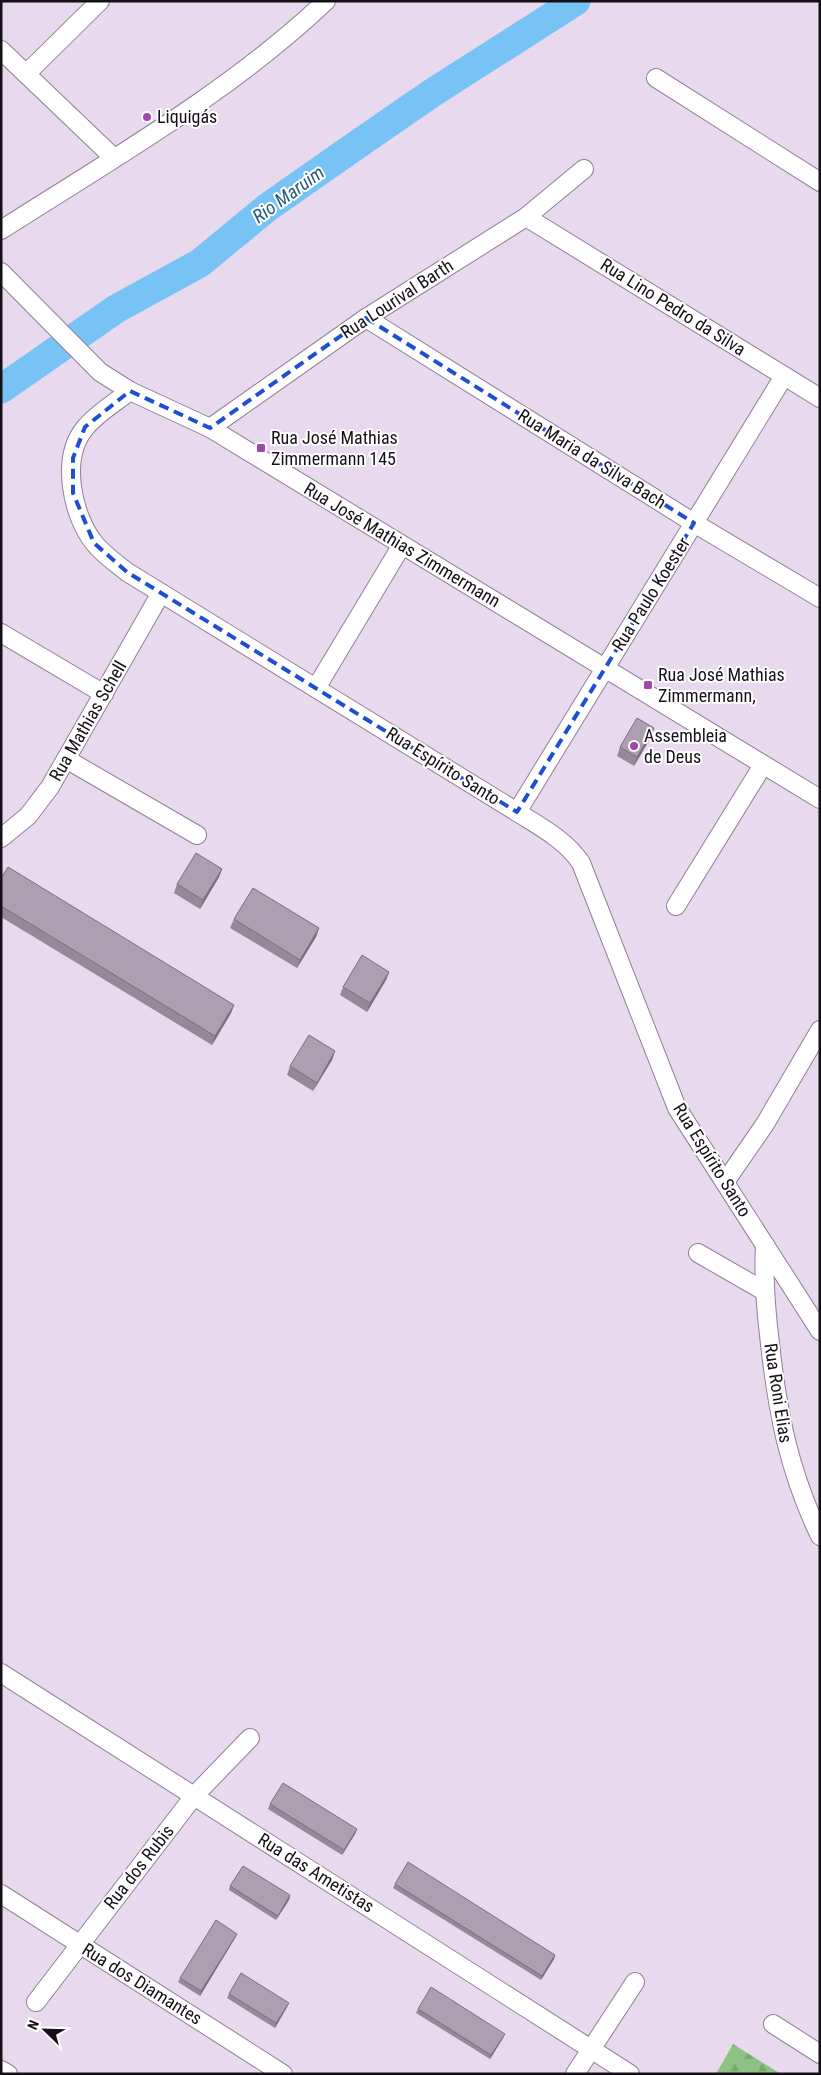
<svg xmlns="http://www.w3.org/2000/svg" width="821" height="2075" viewBox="0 0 821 2075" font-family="'Roboto Condensed',sans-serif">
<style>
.forest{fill:url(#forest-firs)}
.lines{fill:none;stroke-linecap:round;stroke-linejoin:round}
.river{stroke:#78c3f5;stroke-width:29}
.minor-casing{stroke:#8f8094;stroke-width:20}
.minor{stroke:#fff;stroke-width:18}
.wall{fill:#968899}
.shaded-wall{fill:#7a6f7d}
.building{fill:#ae9eb2;stroke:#7a6f7d}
.marked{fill:none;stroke:#1d4ed8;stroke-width:4;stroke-dasharray:10 6;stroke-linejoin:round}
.poi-dot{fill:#a346b0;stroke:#fff;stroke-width:2}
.labels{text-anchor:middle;stroke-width:4;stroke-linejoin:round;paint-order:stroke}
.poi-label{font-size:18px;fill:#151017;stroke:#fff;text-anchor:start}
.street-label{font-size:18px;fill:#151017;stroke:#fff}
.water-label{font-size:19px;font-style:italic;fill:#245b7d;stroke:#fff}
</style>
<defs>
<pattern id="forest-firs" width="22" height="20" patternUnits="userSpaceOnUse" patternTransform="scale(1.25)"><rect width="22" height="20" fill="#8ec282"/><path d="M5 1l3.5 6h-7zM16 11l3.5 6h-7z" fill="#7aa670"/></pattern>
</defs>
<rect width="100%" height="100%" fill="#e9d9ee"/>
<path class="forest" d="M733,2044L781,2074H716Z"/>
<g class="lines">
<path class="river" d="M1,389L116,309L200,263L268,207L348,151L432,93L576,1"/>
<g class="minor-casing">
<g id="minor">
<path d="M1,50L114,158"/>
<path d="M26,74L100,1"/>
<path d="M656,78L820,182"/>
<path d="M526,217L820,398"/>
<path d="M1,230C112,159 230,92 326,1"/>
<path d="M1,272L100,372L130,391L210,428L820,799"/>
<path d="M366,318L694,523L820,598"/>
<path d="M130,391C116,402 96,414 85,428C60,458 72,516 95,544C104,555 116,563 127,572L517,812C539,826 566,840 581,863L677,1108L820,1331"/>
<path d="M210,428L366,318L526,217L584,169"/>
<path d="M1,633L104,694"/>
<path d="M316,688L402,545"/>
<path d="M66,759L197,835"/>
<path d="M517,812L784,376"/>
<path d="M1,838L28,816L50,787L161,593"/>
<path d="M676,906L763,765"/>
<path d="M725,1182L765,1124L820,1030"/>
<path d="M765,1245C763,1279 766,1311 770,1344C778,1415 789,1471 820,1536"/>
<path d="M698,1253L764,1291"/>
<path d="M1,1673L630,2074"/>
<path d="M1,1894L283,2074"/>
<path d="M36,2002L194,1796L250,1738"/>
<path d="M773,2024L820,2054"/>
<path d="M1,2070L8,2074"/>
<path d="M575,2074L635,1982"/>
</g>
</g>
<use href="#minor" class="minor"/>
</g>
<g class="wall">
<path d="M654,728L651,737L634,766L617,756L620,747Z"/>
<path d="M222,869L219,877L200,909L174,893L177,884Z"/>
<path d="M1,878L234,1005L231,1013L212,1045L1,917Z"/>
<path d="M234,919L319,928L316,937L297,968L230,928Z"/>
<path d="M389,972L386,980L367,1012L340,995L343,987Z"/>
<path d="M335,1051L332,1060L313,1091L287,1075L290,1066Z"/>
<path d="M270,1804L357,1829L355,1834L342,1855L268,1809Z"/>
<path d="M395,1884L555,1955L554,1959L541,1980L393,1888Z"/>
<path d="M230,1886L290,1895L289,1900L276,1920L229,1890Z"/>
<path d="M237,1934L235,1938L200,1996L178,1982L180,1978Z"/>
<path d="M229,1994L287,2007L275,2028L227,1998Z"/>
<path d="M418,2009L503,2038L490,2059L416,2013Z"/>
</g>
<g class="shaded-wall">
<path d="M654,728L651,737L634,766L637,757Z"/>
<path d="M222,869L219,877L200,909L203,900Z"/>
<path d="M319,928L316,937L297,968L300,960Z"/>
<path d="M389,972L386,980L367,1012L370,1003Z"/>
<path d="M234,1005L231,1013L212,1045L215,1036Z"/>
<path d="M335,1051L332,1060L313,1091L317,1083Z"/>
<path d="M357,1829L355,1834L342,1855L344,1850Z"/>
<path d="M290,1895L289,1900L276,1920L278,1916Z"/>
<path d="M237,1934L235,1938L200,1996L201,1991Z"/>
<path d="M555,1955L554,1959L541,1980L542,1976Z"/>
<path d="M289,2003L287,2007L275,2028L276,2023Z"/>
<path d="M505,2034L503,2038L490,2059L491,2055Z"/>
</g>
<g class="building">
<path d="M637,718L654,728L637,757L620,747Z"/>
<path d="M196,853L222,869L203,900L177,884Z"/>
<path d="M8,867L234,1005L215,1036L1,906V878Z"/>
<path d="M253,888L319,928L300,960L234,919Z"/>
<path d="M362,955L389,972L370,1003L343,987Z"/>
<path d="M309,1035L335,1051L317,1083L290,1066Z"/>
<path d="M283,1783L357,1829L344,1850L270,1804Z"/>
<path d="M408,1862L555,1955L542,1976L395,1884Z"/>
<path d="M243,1866L290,1895L278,1916L230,1886Z"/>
<path d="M216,1920L237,1934L201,1991L180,1978Z"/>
<path d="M241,1973L289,2003L276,2023L229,1994Z"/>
<path d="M431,1987L505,2034L491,2055L418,2009Z"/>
</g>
<path class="marked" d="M366,318L694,523L517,812L127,572L94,543L73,493V458L85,427L130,391L210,428Z"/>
<g class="poi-dot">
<circle cx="147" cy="117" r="5"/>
<rect x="256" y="443" width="10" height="10" rx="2.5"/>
<rect x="643" y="680" width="10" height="10" rx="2.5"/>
<circle cx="634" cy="746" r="5"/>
</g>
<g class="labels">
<g class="poi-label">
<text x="157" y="123">Liquigás</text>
<text x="271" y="444">Rua José Mathias<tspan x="271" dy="21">Zimmermann 145</tspan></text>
<text x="658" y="681">Rua José Mathias<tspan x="658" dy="21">Zimmermann,</tspan></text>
<text x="644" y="742">Assembleia<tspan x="644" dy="21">de Deus</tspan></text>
</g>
<g class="street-label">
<text transform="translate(397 299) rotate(-33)" y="6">Rua Lourival Barth</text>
<text transform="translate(673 307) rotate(32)" y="6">Rua Lino Pedro da Silva</text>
<text transform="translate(592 459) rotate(32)" y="6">Rua Maria da Silva Bach</text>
<text transform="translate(402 545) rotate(31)" y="6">Rua José Mathias Zimmermann</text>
<text transform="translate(651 594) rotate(-58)" y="6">Rua Paulo Koester</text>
<text transform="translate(88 721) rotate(-60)" y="6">Rua Mathias Schell</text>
<text transform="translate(443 766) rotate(32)" y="6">Rua Espírito Santo</text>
<text transform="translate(712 1160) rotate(58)" y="6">Rua Espírito Santo</text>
<text transform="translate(778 1393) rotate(81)" y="6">Rua Roni Elias</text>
<text transform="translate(139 1867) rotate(-52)" y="6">Rua dos Rubis</text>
<text transform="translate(316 1873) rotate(32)" y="6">Rua das Ametistas</text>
<text transform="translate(142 1984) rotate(32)" y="6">Rua dos Diamantes</text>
</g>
<g class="water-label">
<text transform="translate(288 194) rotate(-36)" y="7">Rio Maruim</text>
</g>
</g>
<rect width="821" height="2075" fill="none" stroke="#151017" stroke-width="5"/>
<g transform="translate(45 2030) rotate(293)" stroke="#ffffff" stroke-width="4" paint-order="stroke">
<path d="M0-4L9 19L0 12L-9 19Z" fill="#151017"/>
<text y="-8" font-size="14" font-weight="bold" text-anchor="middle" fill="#151017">N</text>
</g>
</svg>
